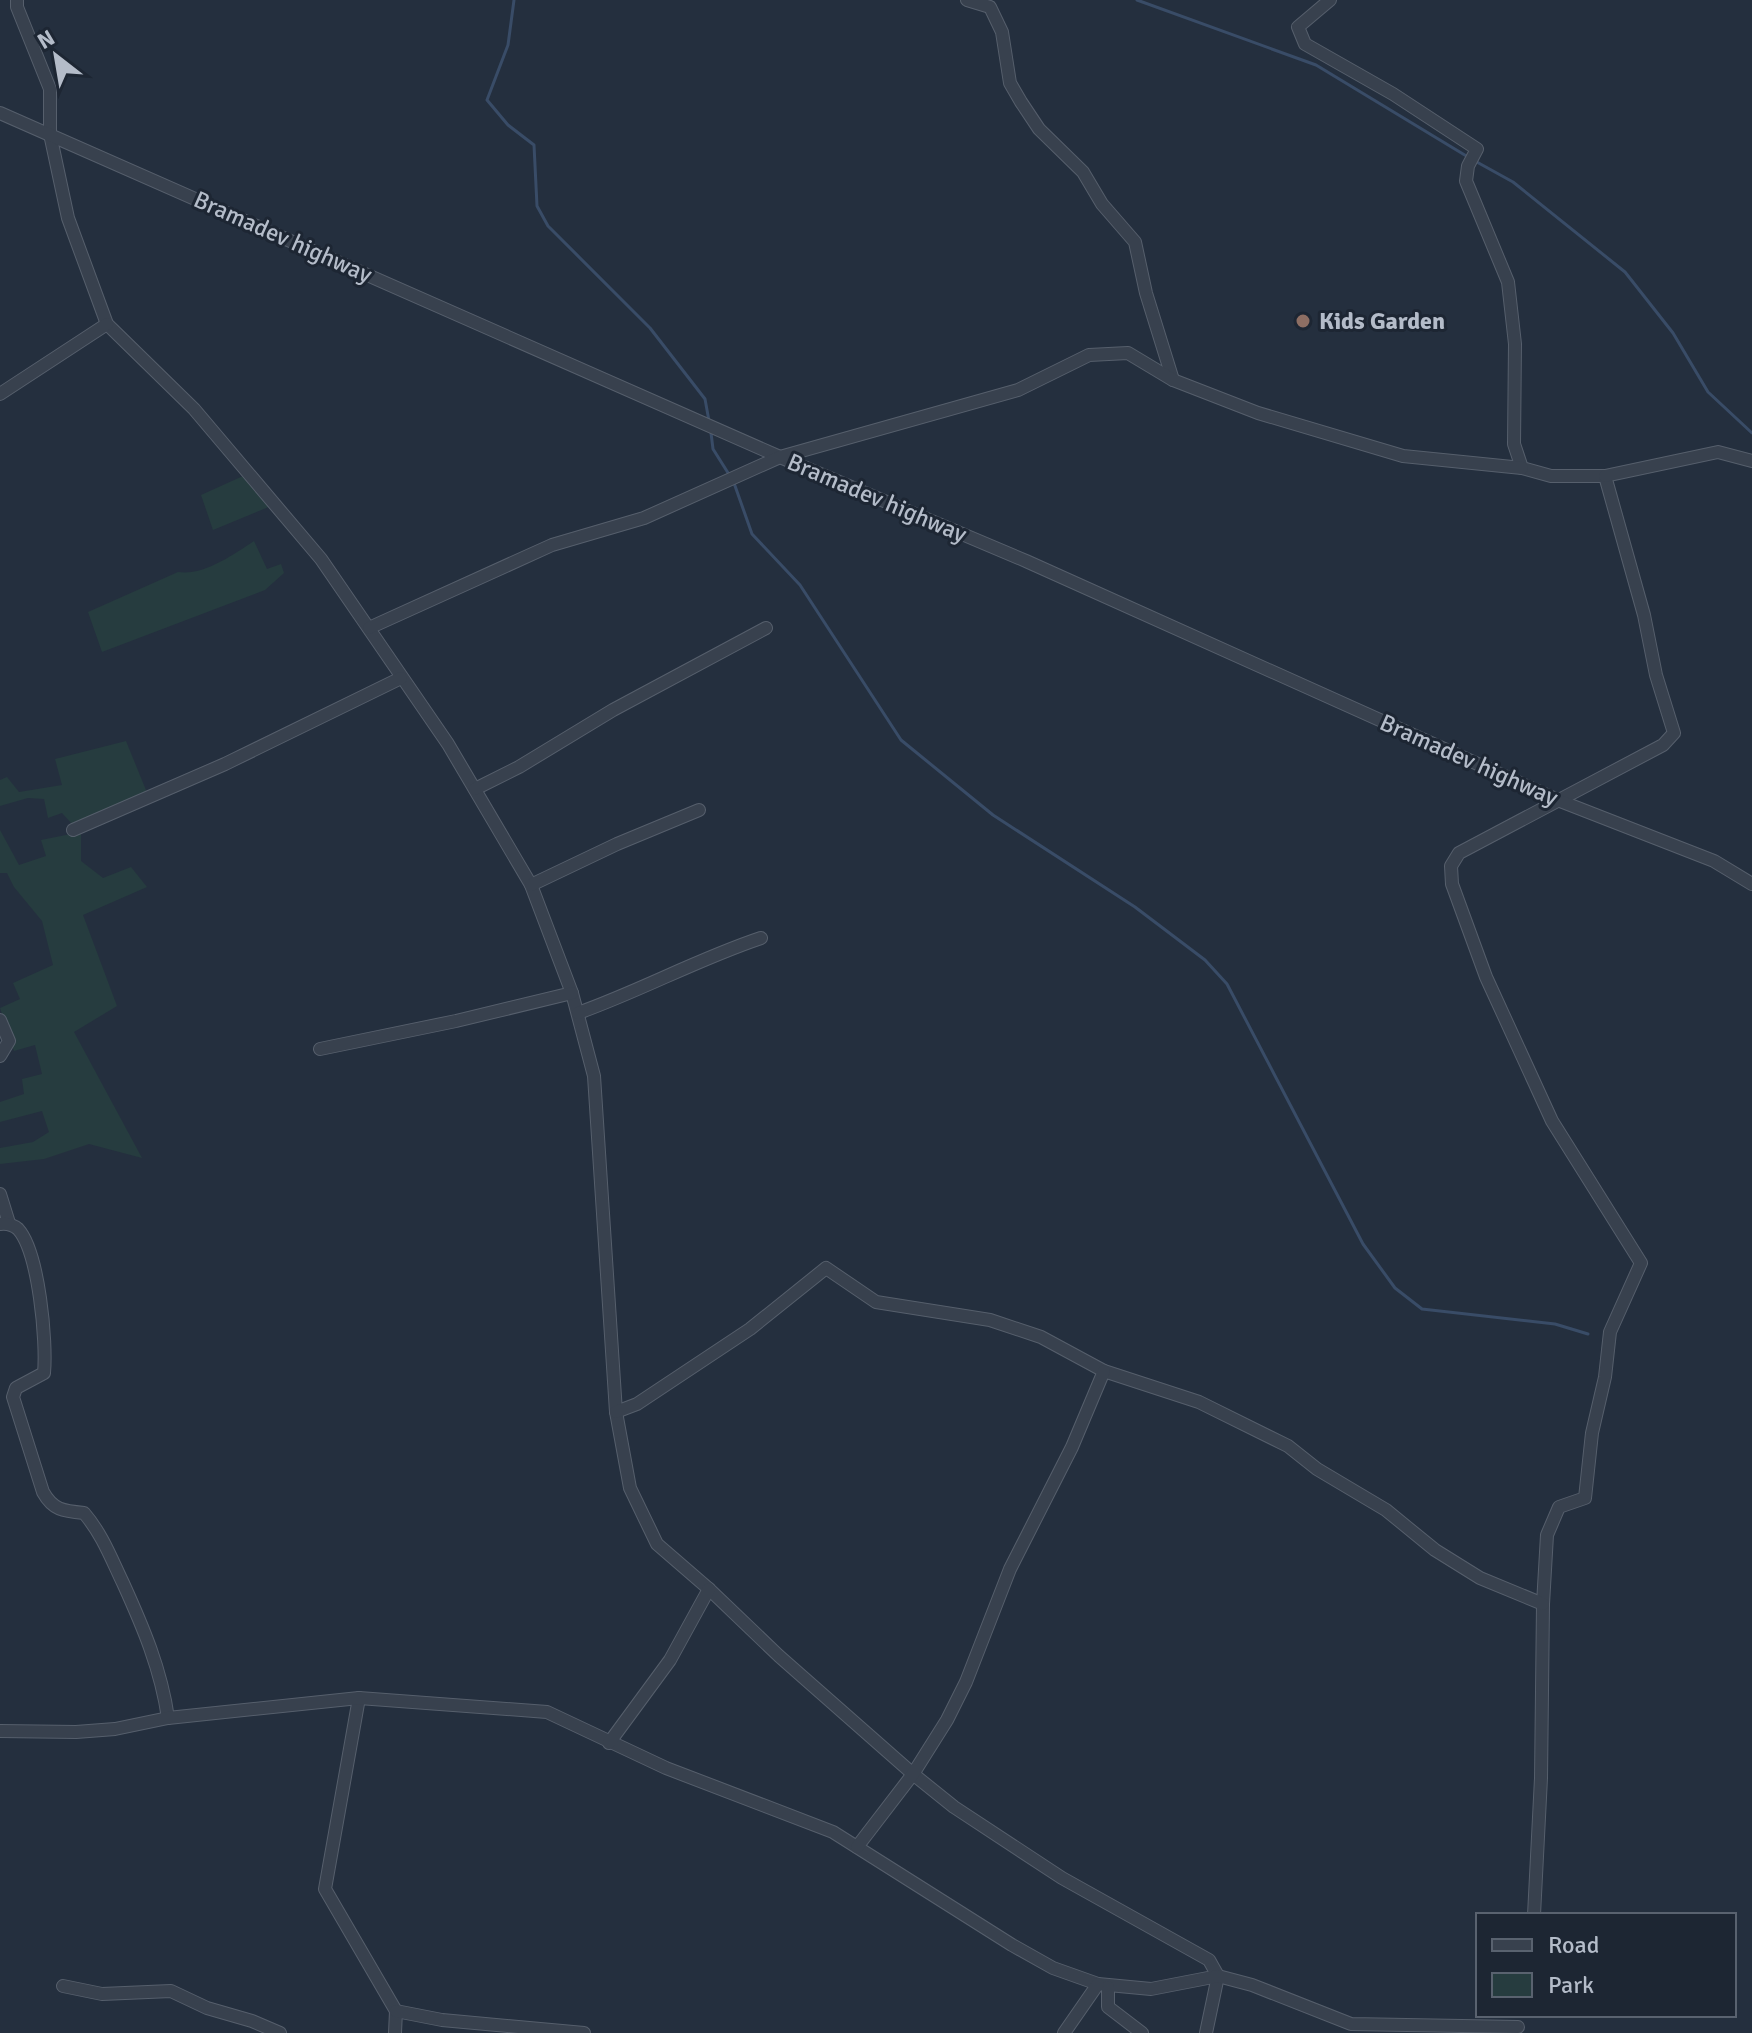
<svg xmlns="http://www.w3.org/2000/svg" width="1752" height="2033" viewBox="0 0 1752 2033" font-family="Signika,sans-serif">
<style>
.green{fill:#263c3f}
.lines{fill:none;stroke-linecap:round;stroke-linejoin:round}
.stream{stroke:#394c67;stroke-width:3}
.minor-casing{stroke:#565f6c;stroke-width:14}
.minor{stroke:#38414e;stroke-width:12}
.education-dot{fill:#8d6e63;stroke:#1d2633;stroke-width:3}
.labels{text-anchor:middle;stroke-width:6;stroke-linejoin:round;paint-order:stroke}
.street-label{font-size:24px;fill:#b4bcc9;stroke:#1d2633}
.poi-label{font-size:24px;font-weight:bold;fill:#b4bcc9;stroke:#1d2633;text-anchor:start}
</style>
<rect width="100%" height="100%" fill="#242f3e"/>
<g class="green">
<path d="M243,476L271,506L213,530L201,495Z"/>
<path d="M254,541L267,569L281,564L284,573L265,590L102,652L88,612L178,572C203,576 233,555 254,541Z"/>
<path d="M126,741L148,795L73,825L62,813L48,818L44,799L28,798L0,806V780L7,777L19,792L62,785L55,759Z"/>
<path d="M0,830L19,865L46,856L41,840L81,832V861L103,878L131,867L147,887L83,915L117,1006L74,1032L142,1158L89,1144L44,1159L0,1164V1148L33,1142L49,1132L42,1111L0,1122V1102L24,1094L22,1079L42,1074L35,1045L14,1051L0,1008L20,999L13,983L53,965L42,921L14,887L7,873H0Z"/>
</g>
<g class="lines">
<g class="stream">
<path d="M514,0L508,45L487,100L508,125L534,145L537,206L548,226L650,328L705,399L709,421"/>
<path d="M1137,0L1316,65L1468,157"/>
<path d="M1475,161L1513,182L1625,272L1673,333L1708,392L1752,433"/>
<path d="M711,433L713,449L730,476"/>
<path d="M734,483L752,534L800,585L901,740L993,815L1135,907L1205,960L1227,984L1363,1244L1395,1288L1422,1309L1555,1324L1588,1334"/>
</g>
<g class="minor-casing">
<g id="minor">
<path d="M17,0V7L50,89V134L68,218L107,324L194,409L321,559L448,744L531,885L572,993L594,1076L616,1412L630,1488L657,1544L709,1589L779,1656L913,1774L954,1807L1062,1878L1209,1960L1218,1976L1206,2033"/>
<path d="M967,0L990,7L1002,32L1010,83L1021,102L1039,129L1083,172L1102,204L1135,242L1146,293L1173,380"/>
<path d="M1330,0L1298,27L1305,44L1393,94L1477,149L1468,166L1466,181L1508,282L1515,344L1514,444L1522,468L1551,476H1605L1644,615L1656,675L1674,733L1663,745L1459,853L1451,866L1452,884L1486,977L1552,1121L1641,1263L1610,1332L1605,1377L1592,1433L1585,1498L1559,1507L1547,1535L1543,1604L1541,1778L1534,1915"/>
<path d="M0,113L780,457L1026,561L1560,801L1714,861L1752,884"/>
<path d="M0,394L107,324"/>
<path d="M1605,476L1718,452L1752,461"/>
<path d="M369,628L552,545L644,518L780,457L1018,390L1089,355L1128,353L1173,380L1258,413L1403,456L1522,468"/>
<path d="M475,789L519,767L613,710L766,628"/>
<path d="M73,830L225,764L401,678"/>
<path d="M531,885L617,844L699,810"/>
<path d="M578,1013C640,991 698,959 761,938"/>
<path d="M0,1020L9,1041L0,1056"/>
<path d="M320,1049L456,1021L572,993"/>
<path d="M0,1194L9,1223"/>
<path d="M0,1224C7,1223 12,1224 18,1229C39,1252 47,1342 44,1373L16,1388L13,1397L43,1492C53,1510 63,1511 84,1513C102,1534 111,1558 123,1583C143,1627 161,1669 168,1718"/>
<path d="M616,1412L637,1404L750,1329L826,1268L876,1302L990,1320L1041,1337L1104,1371L1199,1402L1288,1446L1317,1469L1386,1510L1435,1550L1480,1578L1543,1604"/>
<path d="M359,1698L325,1889L396,2011L395,2033"/>
<path d="M0,1731L76,1732L115,1729L168,1718L359,1698L547,1712L666,1768L833,1832L1012,1945L1053,1968L1098,1984L1151,1989L1218,1976L1252,1985L1351,2024L1518,2027"/>
<path d="M609,1743L670,1660L709,1589"/>
<path d="M857,1847L913,1774L947,1720L966,1682L1010,1569L1072,1447L1104,1371"/>
<path d="M63,1986L102,1994L171,1991L207,2008L252,2021L280,2033"/>
<path d="M1108,1987V2007L1142,2033"/>
<path d="M396,2011L442,2020L584,2033"/>
<path d="M1064,2033L1098,1984"/>
</g>
</g>
<use href="#minor" class="minor"/>
</g>
<circle class="education-dot" cx="1303" cy="321" r="8"/>
<g class="labels">
<g class="street-label">
<text transform="translate(283 237) rotate(24)" y="8">Bramadev highway</text>
<text transform="translate(877 498) rotate(23)" y="8">Bramadev highway</text>
<text transform="translate(1469 760) rotate(24)" y="8">Bramadev highway</text>
</g>
<g class="poi-label">
<text x="1319" y="329">Kids Garden</text>
</g>
</g>
<rect x="1476" y="1913" width="260" height="104" fill="#1d2633" stroke="#59626f" stroke-width="2"/>
<rect x="1492" y="1939" width="40" height="12" fill="#38414e" stroke="#59626f" stroke-width="2"/>
<text x="1548" y="1953" font-size="24" fill="#b4bcc9">Road</text>
<rect x="1492" y="1973" width="40" height="24" fill="#263c3f" stroke="#59626f" stroke-width="2"/>
<text x="1548" y="1993" font-size="24" fill="#b4bcc9">Park</text>
<g transform="translate(56 56) rotate(329)" stroke="#1d2633" stroke-width="6" paint-order="stroke">
<path d="M0-6L14 30L0 20L-14 30Z" fill="#b4bcc9"/>
<text y="-12" font-size="22" font-weight="bold" text-anchor="middle" fill="#b4bcc9">N</text>
</g>
</svg>
